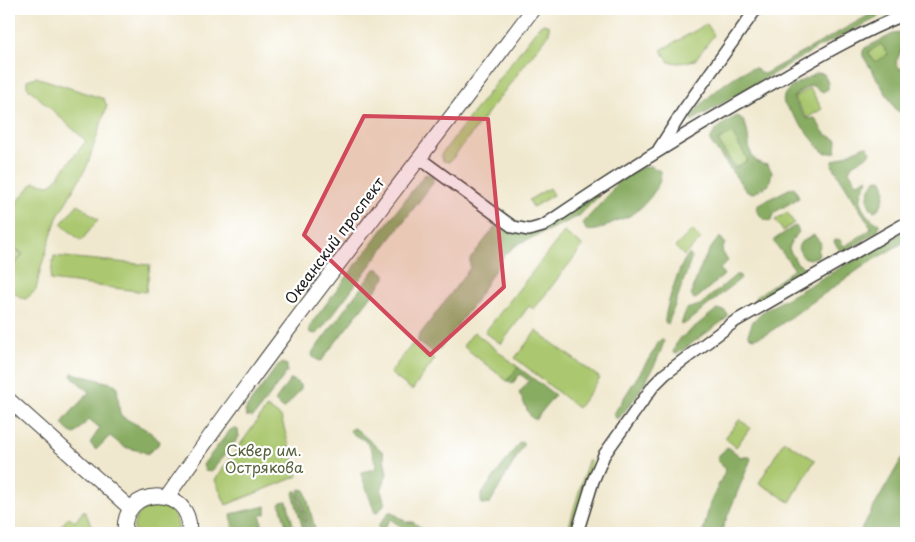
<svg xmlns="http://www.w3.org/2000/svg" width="915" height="542" viewBox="0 0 915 542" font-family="'Playpen Sans',sans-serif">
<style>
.green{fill:#abc86f;stroke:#647246}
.forest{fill:#88ac62;stroke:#52643f;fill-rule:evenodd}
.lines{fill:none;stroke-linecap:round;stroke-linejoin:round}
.minor-casing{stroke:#3c3b37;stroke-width:14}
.major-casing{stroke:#3c3b37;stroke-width:16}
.minor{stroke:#fff;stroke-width:11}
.major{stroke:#fff;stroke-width:14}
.marked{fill:#d1495b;fill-opacity:0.2;stroke:#d1495b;stroke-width:4;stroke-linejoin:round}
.labels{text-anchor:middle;stroke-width:4.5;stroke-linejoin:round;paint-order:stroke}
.street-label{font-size:15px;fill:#1c1c1c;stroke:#fff}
.park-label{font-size:15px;fill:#55613d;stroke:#fff}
</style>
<rect width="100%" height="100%" fill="#fff"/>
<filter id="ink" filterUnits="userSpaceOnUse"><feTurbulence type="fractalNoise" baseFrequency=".02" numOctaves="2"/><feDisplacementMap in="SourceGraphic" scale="10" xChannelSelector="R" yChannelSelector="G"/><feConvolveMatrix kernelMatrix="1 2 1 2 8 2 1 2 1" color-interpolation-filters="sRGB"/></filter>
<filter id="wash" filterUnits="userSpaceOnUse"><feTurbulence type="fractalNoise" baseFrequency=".0096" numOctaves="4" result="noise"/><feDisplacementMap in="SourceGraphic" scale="20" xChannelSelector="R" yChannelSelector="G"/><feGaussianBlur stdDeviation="1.12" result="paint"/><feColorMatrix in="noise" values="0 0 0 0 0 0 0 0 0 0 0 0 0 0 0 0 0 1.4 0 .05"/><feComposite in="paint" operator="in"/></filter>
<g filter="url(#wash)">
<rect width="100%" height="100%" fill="#f0e8ce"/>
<g class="green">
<path d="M544,24L549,26V33L453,158L449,162L443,161L441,155L443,152L540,25Z"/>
<path d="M707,24L714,35L695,60L680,63L669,62L661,50Z"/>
<path d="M881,43L888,54L875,63L868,52Z"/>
<path d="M36,77L104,99L107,106L87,166L57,218L41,267L36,290L26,299L21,298L9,288V272L23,254L14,247L22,255L10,269L9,268V206L15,204L34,182L48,185L52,184L86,141L27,87V80Z"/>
<path d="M810,88L822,109L807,118L794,97Z"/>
<path d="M732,132L748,160L735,169L718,141Z"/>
<path d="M549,188L553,195L533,207L529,200Z"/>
<path d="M78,204L98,220L81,241L61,224Z"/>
<path d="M787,212L794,223L783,231L775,220Z"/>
<path d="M692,230L701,239L684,256L675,247Z"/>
<path d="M564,232L583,246L534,309L529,306L501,344L485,332Z"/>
<path d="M54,256L150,265L146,292L50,280Z"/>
<path d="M536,331L600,378L578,408L515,358Z"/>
<path d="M474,332L518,367L507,381L463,346Z"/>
<path d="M413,343L435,359L412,390L390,373Z"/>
<path d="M267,407L281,417L298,476L226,505L215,480Z"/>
<path d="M740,419L750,428L736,447L725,438Z"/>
<path d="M784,441L815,460L790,502L759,483Z"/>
<path d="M590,460L592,462L572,533H567L588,461Z"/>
<path d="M154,506C170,506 180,517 178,533H134C132,519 140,509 154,506Z"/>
<path d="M84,510L95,533H55L69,517L75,522Z"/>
</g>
<g class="forest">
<path d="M878,10L881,11V14L877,18L819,47L692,121L690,120C694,106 741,67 756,68L760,73L764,74Z"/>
<path d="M899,33L903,36L905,43L896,62L899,68L906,70V111L902,113L896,110L863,56V51L865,48L893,34ZM881,44L888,54L875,62L868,52Z"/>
<path d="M817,73L824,74L828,83V89L823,92L811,85L796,94L793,98L806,119L815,118L824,133L837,140L836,152L827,153L822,151L784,104C779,88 805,80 817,73Z"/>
<path d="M737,116C758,125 737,162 768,165L772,172L769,185L754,193L747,192L710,141C714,128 725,123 737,116ZM732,133L748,160L735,168L718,141Z"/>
<path d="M865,146L868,147L871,152L870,154L852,165L849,171L856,182L859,183L867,178L868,180C856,198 859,213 879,224L878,231L849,249L841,252L834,242L835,240L839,239L843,245L845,246L870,230L871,227L832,165L833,161Z"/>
<path d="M651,166L660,171C665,184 642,209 631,215C626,218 621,219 616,221C606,225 597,233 586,230L583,223L585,221L610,193L617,182L627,174L643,167Z"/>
<path d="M428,174L433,176V183L320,331L317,334L310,333L309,328L311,324L424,175Z"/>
<path d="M879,179L883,180C887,189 884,210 873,211C864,200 868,191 875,180Z"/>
<path d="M793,187L795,188L799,198L775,212L771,221L764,220L756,210L759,204Z"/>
<path d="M598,194L599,196L579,216L518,244L504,255L473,305L437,352L433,353L418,342V337L467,272L470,268V259L495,227L501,225L510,230L528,233Z"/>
<path d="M796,226L799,232L792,240L789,249L797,263L805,268V276L751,308L750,306L756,297L793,270L794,268L774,242L775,239L793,227Z"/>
<path d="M905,231L906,241L868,263L767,334L755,338L750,337L748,334L753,321L761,313Z"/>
<path d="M814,235L821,243L818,251L819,254L817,257L809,259L803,257L798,248L800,243Z"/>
<path d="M719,238H721L725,243L722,251L728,261L720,269L724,275L697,298L694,299L691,295C697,275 704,254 719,238Z"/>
<path d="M689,254L692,257L668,324L665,323C664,311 680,262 689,254Z"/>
<path d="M375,269H379L385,274V278L322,360L319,361L313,357L312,353Z"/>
<path d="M736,275H739L741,278L739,280L686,323L681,325L686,309L700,305Z"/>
<path d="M717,309L725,311L727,313V318L677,354L673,353L677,341Z"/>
<path d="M662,339L664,342C655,369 638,396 619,418H615L613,415L655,349L659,341Z"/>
<path d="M282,363L287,365V372L256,414L253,417L246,416L245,411L247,407L278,365Z"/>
<path d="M518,367L555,395L536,419H533C529,416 523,400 519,393L529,381L520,374L512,384L507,381Z"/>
<path d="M72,373L114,384L117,386L120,415C132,424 150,428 159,441L158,445L147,454L144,452L124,447L110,436L96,450L90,443L100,428L89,419L75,434C70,433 64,428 63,423L65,419L89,392L71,376Z"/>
<path d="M290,380H294L301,386V389L285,408H282L275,401Z"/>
<path d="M234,428L238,430L239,437L211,472L205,471L203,465L205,462L230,430Z"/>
<path d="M352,428L356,429L383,452L387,474L381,491L385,503L379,511L375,513L361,474L362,472L375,469L376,466C374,458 372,445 364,440C359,437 354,436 350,431Z"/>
<path d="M520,442L523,443V446L490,503L482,504L481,502V495Z"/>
<path d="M728,447L741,457H750L751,459L723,527L722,533H703L710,503L726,469L718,462L717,457Z"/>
<path d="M905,453L906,533H859Z"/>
<path d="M300,489L305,490L316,533H310L299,492Z"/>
<path d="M295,491H297L308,533H304L293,493Z"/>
<path d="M287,501L295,533H288L280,504L281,502Z"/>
<path d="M266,506V513L261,516L263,533H233L231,514Z"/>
<path d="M389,512H392L406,522H413L429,533H421L412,527L408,533H399L402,527L390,519L382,531L385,533H380L378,526Z"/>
</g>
</g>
<g filter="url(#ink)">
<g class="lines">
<g class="minor-casing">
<g id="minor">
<path d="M659,149L683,111L756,9"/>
<path d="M419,158L513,227L529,230L543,226C616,176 691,130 768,86C813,60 858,33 906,14"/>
<path d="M577,533L593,481L604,455L654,385L665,374L734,322L906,223"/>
</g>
</g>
<g class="major-casing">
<g id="major">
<path d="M9,400L131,509"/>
<path d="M167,497C283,330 411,172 533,9"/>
<path d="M125,533C120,484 194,484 189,533"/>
</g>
</g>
<use href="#minor" class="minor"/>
<use href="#major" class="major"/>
</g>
</g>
<path class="marked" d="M364,116L488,119L504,287L430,355L304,235Z"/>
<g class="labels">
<g class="street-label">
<text transform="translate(335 241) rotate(-53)" y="5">Океанский проспект</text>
</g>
<g class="park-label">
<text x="264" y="456">Сквер им.<tspan x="264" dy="17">Острякова</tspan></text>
</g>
</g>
<rect width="915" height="542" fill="none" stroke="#fff" stroke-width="30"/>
</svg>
